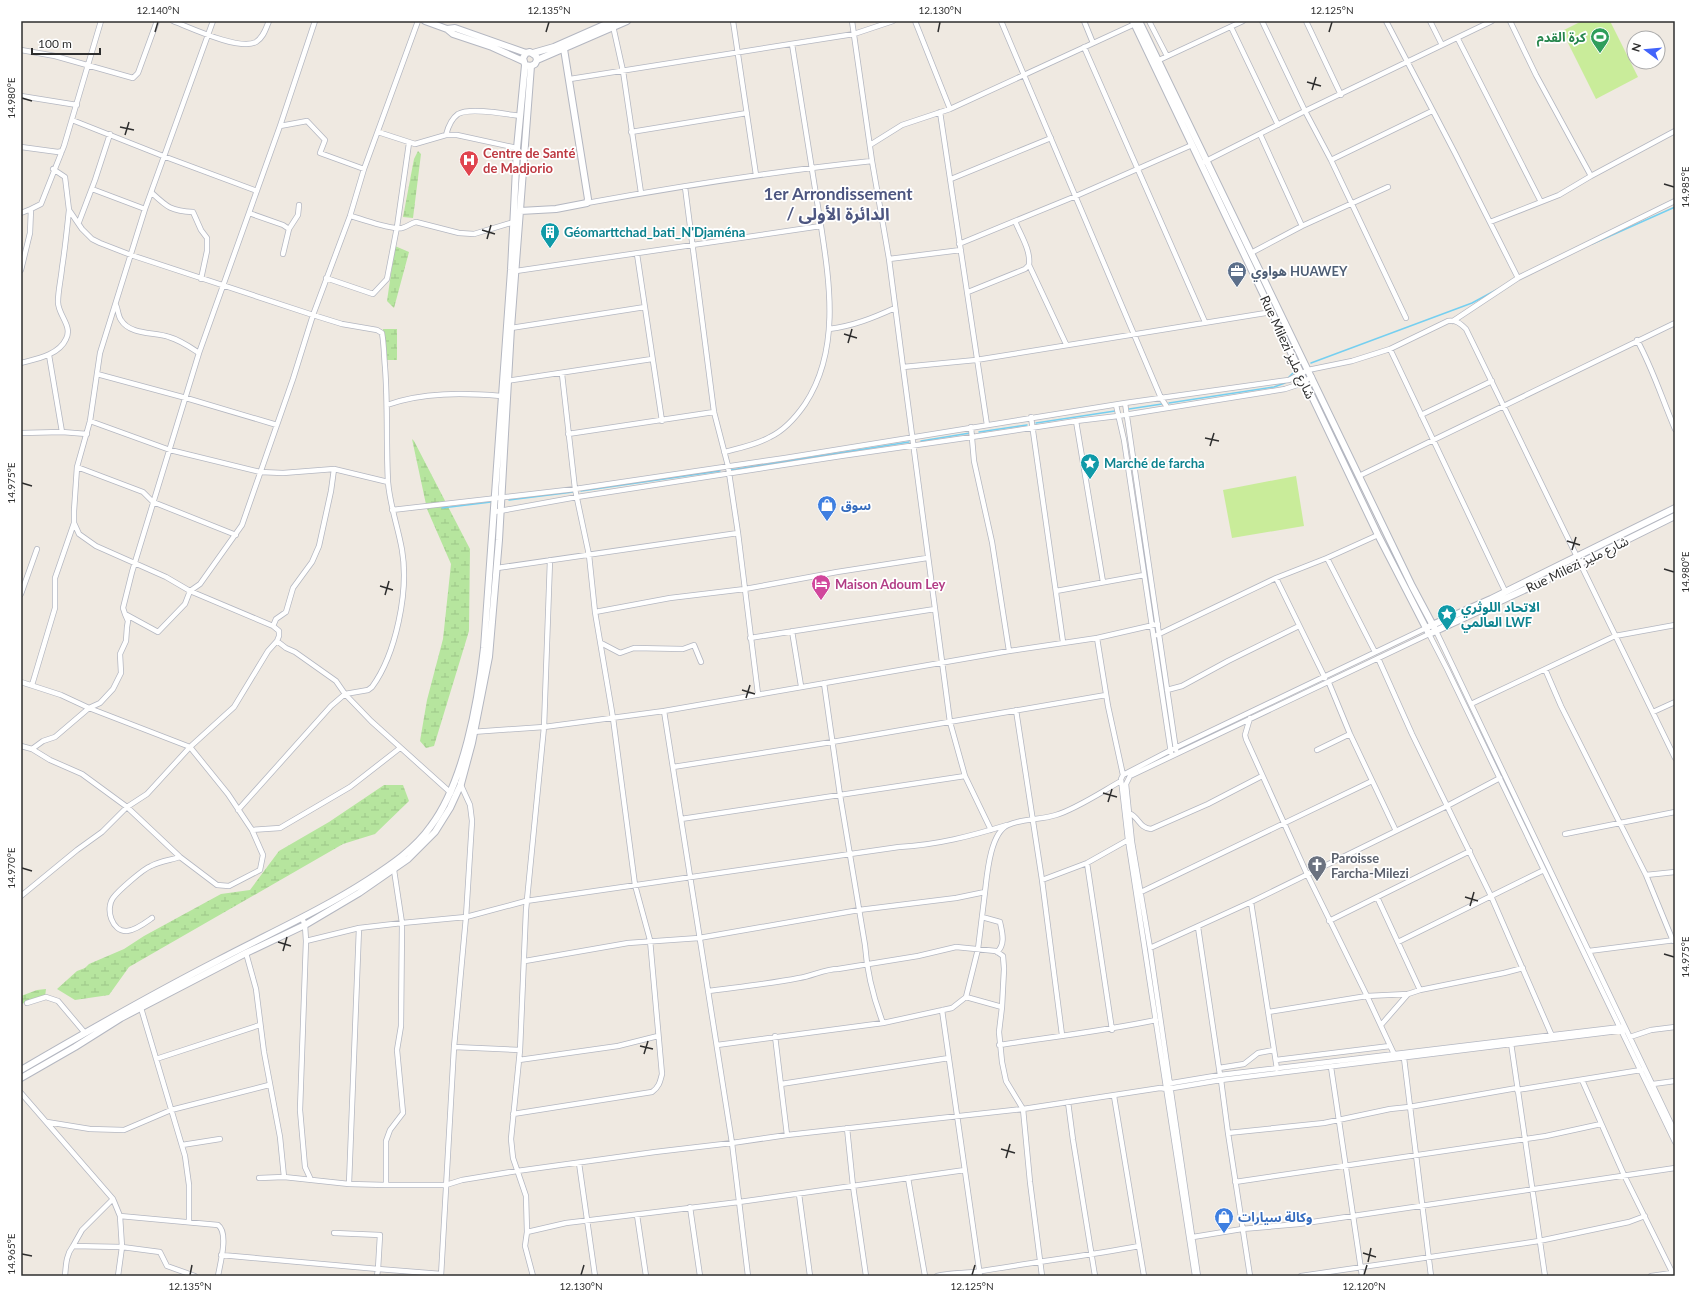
<svg xmlns="http://www.w3.org/2000/svg" width="1696" height="1297" viewBox="0 0 1696 1297" font-family="Lato,'Noto Sans Arabic',sans-serif">
	<defs>
		<pattern id="wetland-marsh" width="20" height="14" patternUnits="userSpaceOnUse"><rect width="20" height="14" fill="#b6e59e"/><path d="M1 5h8M5 5V1M11 12h8M15 12V8" fill="none" stroke="#9dc588"/></pattern>
	</defs>
	<rect width="100%" height="100%" fill="#efe9e1"/>
	<!-- wetland -->
	<path fill="url(#wetland-marsh)" d="M418,151L421,154L413,218L403,217L414,159Z
		M395,246L409,252L394,308L387,301Z
		M383,329H397V360H386Z
		M412,439L414,441L470,549L469,631L434,746L426,748L420,741L427,700L443,639L451,564L427,509Z
		M384,785H403L409,801L375,834L343,844L129,967L109,995L75,1000L57,989L77,971L85,968L89,964L124,949L144,936L221,894L250,890L279,851L329,822Z
		M46,989L45,997L21,1004V996L37,990Z"/>
	<!-- pitch -->
	<path fill="#c9ec9a" d="M1582,21H1610L1638,77L1596,99L1562,31Z
		M1296,476L1304,526L1232,538L1223,490Z"/>
	<g fill="none" stroke-linecap="round" stroke-linejoin="round">
		<!-- stream -->
		<path stroke="#75cff0" stroke-width="1.5" d="M1592,244L1675,207
			M1311,363L1472,303L1498,289
			M1289,377L1296,370
			M1169,403L1274,387L1285,383
			M1129,409L1162,404
			M1036,423L1115,411
			M979,432L1027,425
			M921,441L970,433
			M731,470L909,442
			M581,491L720,471
			M509,500L573,492
			M442,508L491,502"/>
		<!-- minor casing -->
		<g stroke="#b4b7c1" stroke-width="6">
			<path id="minor" d="M173,21C191,28 240,51 256,42C264,37 266,28 269,21
				M733,21L756,175
				M915,21L950,109
				M1001,21L1161,398L1167,407
				M1084,21L1093,43
				M1149,21L1167,56
				M1262,21L1305,111L1331,160L1406,318
				M1306,21L1341,95
				M1386,21L1455,153L1518,278
				M1430,21L1442,45
				M1510,21L1536,75L1591,176
				M613,26L623,71L641,193
				M1231,27L1278,125
				M1458,39L1541,202
				M1084,47L1205,322
				M21,50L55,56L133,78L138,73L157,21
				M1157,61L1243,21
				M570,79L854,34L893,21
				M21,96L77,105
				M940,112L987,425
				M72,120L163,156L257,191
				M280,126L307,121L325,140L320,153L364,169
				M378,132L415,144L446,135H457L517,148
				M631,132L747,113
				M1260,134L1302,226
				M446,135C448,127 451,119 458,114C470,107 506,114 520,116
				M870,145L902,125L950,109L1137,23
				M21,147L58,152L62,151
				M1331,160L1432,111
				M872,161L889,259L903,367L976,360L1272,312
				M1204,162L1305,111L1492,21
				M53,169L65,177L69,210L82,229L92,239L100,243L131,255L313,315L342,324L377,330L382,333C384,344 384,356 385,367C388,405 386,443 388,482C390,506 398,527 402,550C409,591 396,654 372,687L368,690L345,694L331,706L238,810
				M951,179L1051,138
				M685,187L714,412L728,466L738,533
				M92,189L145,209
				M152,193C167,207 171,211 193,212L201,230L207,238V251L201,279
				M587,203C681,186 777,171 872,161L852,21
				M21,213L31,209
				M249,213L283,225L289,229L283,254
				M350,216C363,219 390,230 402,228C407,227 411,223 416,222L459,233L474,234L514,222
				M1015,221C1020,234 1031,250 1029,265L1066,344
				M79,222L95,180L110,134
				M1490,222L1559,195L1591,176L1675,131
				M289,229L298,215L299,205
				M959,244L1076,196L1192,145
				M1251,253L1302,226L1388,187
				M637,254L662,421
				M889,259L961,250
				M21,270L30,233L31,209L41,204L64,146L101,21
				M516,271L821,226L792,44
				M326,278L373,294L387,279L397,227L409,143
				M968,292L1025,269L1029,265
				M116,305C118,309 118,316 121,320C130,335 154,332 169,337C180,340 190,347 199,353
				M1453,321L1518,278L1675,201
				M511,328L645,307
				M829,329C853,326 873,318 895,308
				M1637,340C1653,369 1662,399 1675,429
				M1390,349L1505,591
				M49,355L62,432
				M21,363C36,359 59,355 66,339C73,326 58,315 58,302C58,291 61,279 62,268C65,249 67,229 69,210
				M903,367L950,722L965,776L991,830
				M97,374L186,398L277,425
				M506,381L652,359
				M1125,403L1176,750
				M387,405C423,392 464,393 501,396
				M1116,405L1124,440L1171,753
				M1421,415L1492,381
				M1031,417L1063,642
				M90,421L170,450L260,472L283,473L334,469L388,482
				M1076,421L1103,582
				M971,427L974,461L992,542L1009,651
				M21,433L62,432L87,434
				M568,434L714,412
				M724,452C739,448 756,445 770,437C785,430 796,417 805,404C840,351 830,285 821,226
				M77,467L143,492L153,502L236,535
				M1359,476L1675,323
				M392,510L575,489L785,458L1125,403L1281,381L1289,380L1308,370L1352,361L1390,349L1448,321C1456,320 1460,323 1466,329L1675,758
				M494,512L577,497L841,456L972,437L1076,421L1118,416L1285,389L1297,385L1312,377
				M74,523L79,534L96,546L166,577L190,591L273,626L279,631V636L277,641L286,648L295,652L336,681L345,694L371,721L451,793
				M1327,558L1375,652
				M497,568L738,533L758,694
				M1276,578L1325,678
				M1056,591L1144,575
				M21,594L37,549
				M595,612L670,598L745,589L837,572L927,558
				M125,614L123,608L132,572L199,353L280,126L315,21
				M273,626L276,619L286,612L293,588L312,562L319,546L331,491L334,469
				M792,631L801,686
				M1436,631L1675,1132
				M1157,635L1276,578L1327,558L1378,535
				M750,638L935,609
				M1097,638L1108,706L1123,775
				M601,643L620,653L634,648L683,649L694,645L701,662
				M1378,658L1412,734L1491,896L1552,1036
				M1545,669L1561,706L1646,875L1673,941
				M21,682L61,695L89,708L190,747L228,794L252,830L263,855L260,870L229,886L217,885L180,857L127,807L82,774L50,760L32,749L21,746
				M824,683L840,795L865,945C867,973 873,997 883,1023
				M32,685L55,608V578L74,523V511L77,467L90,421L100,353L145,209L213,21
				M1167,690L1182,686L1228,661L1299,626
				M1471,704L1615,636L1675,625
				M1016,710L1042,880L1062,1035
				M664,711L732,1143L748,1276
				M1653,712L1675,702
				M1250,718L1245,735L1246,739L1307,874L1367,996L1394,1054
				M472,732L544,727L664,711L1009,651L1097,638L1158,624
				M32,749L43,741L55,737L89,708L100,703L113,689L121,673L120,654L126,641L127,627L128,621L125,614L158,632L185,604L190,591L200,584L242,525L293,379L313,315L350,216L364,169L418,21
				M1317,750L1350,734
				M673,767L832,742L1106,695
				M1129,813C1139,817 1139,828 1151,829L1208,804L1262,776
				M681,819L965,776
				M252,830L280,828L350,787L400,748
				M1396,831L1447,806L1500,778
				M1565,834L1675,812
				M1087,863L1112,1030
				M1646,875L1675,872
				M1042,880L1087,863L1128,840
				M1141,892L1372,781
				M21,896L77,850L102,832L127,807L147,794L190,747L234,707L268,651L277,641
				M1377,897L1420,990
				M1251,902L1277,1069
				M982,917L1000,922C1002,932 1006,944 997,952
				M152,918C145,923 136,930 127,931C112,932 105,909 113,898C118,891 143,869 151,866C160,861 171,860 180,857
				M302,918L305,925L306,941L300,1110L305,1167L311,1180
				M1329,921L1470,851
				M1198,927L1220,1075
				M306,941L359,928L402,923L466,917L526,901L899,847C937,845 971,836 1007,825
				M1398,942L1544,870
				M1150,948L1251,902L1396,831L1350,734L1329,683
				M1589,951L1675,940
				M246,953L256,989L264,1052L280,1137L284,1177
				M525,961L628,943L699,938L859,910L956,898L985,892C987,875 990,833 1008,825C1023,818 1041,820 1056,815C1076,809 1103,791 1121,781
				M708,991C738,987 769,984 799,978C813,976 824,969 838,969L918,956L956,947L996,951L1003,956L1004,969L1002,1007L999,1032L1002,1062L1006,1081L1023,1109L1030,1182L1042,1276
				M966,997L978,949L985,892
				M27,1003L46,997L58,1001L85,1033
				M141,1008L185,1156L189,1185V1222
				M942,1010L980,1276
				M1268,1012L1367,996L1408,994L1420,990L1504,973L1523,968
				M1381,1025L1408,994
				M775,1036L787,1135
				M1630,1037L1651,1030L1675,1027
				M1511,1043L1545,1276
				M717,1045L883,1023L952,1008L966,997L1002,1007
				M999,1045C1052,1037 1104,1031 1156,1020
				M454,1047L520,1050
				M1404,1058L1431,1276
				M156,1059L260,1025
				M519,1060L618,1046L658,1036
				M1276,1060L1390,1046
				M1331,1067L1362,1276
				M1219,1068L1244,1064L1258,1053L1274,1050
				M1221,1080L1228,1133L1250,1276
				M1582,1080L1624,1175L1674,1276
				M781,1084L949,1058
				M1166,1084L1220,1075L1621,1027
				M1653,1084L1675,1081
				M1517,1090L1641,1070
				M21,1093L113,1199L120,1216L122,1247L73,1246C66,1255 66,1265 65,1276
				M1114,1096L1144,1276
				M1068,1102L1073,1140L1095,1276
				M513,1114L652,1092C659,1087 660,1082 662,1074L650,940L635,885L613,718L595,612L589,555L575,489L562,374
				M47,1122L90,1129L124,1130L171,1110L269,1085
				M847,1128L853,1186L866,1276
				M1228,1133L1324,1123L1390,1109L1409,1107L1517,1088
				M182,1145L220,1139
				M579,1163L595,1276
				M259,1178L284,1177L349,1184L386,1185H446L462,1180L517,1171L655,1152L732,1143L787,1135L1023,1109L1160,1088L1167,1089L1221,1080L1626,1030
				M908,1178L925,1276
				M1235,1182L1546,1136L1601,1124
				M349,1184L359,928
				M386,1185V1141L390,1130L403,1113L397,1050L401,1026L402,923L394,870
				M799,1194L810,1276
				M690,1207L700,1276
				M637,1215L646,1276
				M120,1216L218,1225C229,1233 220,1264 218,1276
				M527,1232L566,1223L739,1202L965,1170
				M1193,1237L1242,1229L1299,1224L1675,1168
				M73,1246L82,1230L113,1199
				M221,1255L378,1269L380,1235L334,1233
				M118,1276L122,1247L160,1252L167,1266L195,1276
				M377,1276L378,1269L441,1274
				M441,1276L454,1047L466,917L472,821L470,805L460,783
				M533,1276L525,1246L527,1232L526,1196L513,1158L511,1139L520,1050L526,910L544,727L550,560
				M937,1276C952,1272 967,1274 982,1271C1034,1262 1086,1256 1139,1246
				M1195,1276L1128,840L1121,779L1123,775L1171,750L1426,628
				M1198,1276L1150,948L1132,842L1126,784L1130,776L1429,634L1447,669L1675,1142
				M1301,1276L1539,1241L1629,1222L1645,1216
				M1651,1276L1672,1273"/>
		</g>
		<!-- tertiary casing -->
		<g stroke="#b4b7c1" stroke-width="8">
			<path id="tertiary" d="M425,21L447,29L453,34L492,47L523,61
				M1133,21L1378,535L1429,634L1550,578L1675,516
				M1139,21L1412,586L1436,631
				M447,29L455,28L526,53
				M533,53L554,47L613,21
				M537,60L536,56L530,52L526,53L523,58L525,65L531,66L535,64L537,60L627,21
				M520,211L556,209L587,203L588,199L564,49
				M1430,626L1491,599L1675,508
				M21,1070C86,1032 151,995 217,961C268,934 320,911 368,880C391,865 415,849 431,826C464,782 478,702 484,648L511,270L517,148L525,65
				M21,1078L75,1047L121,1018L246,953L305,925L359,893L408,859L435,832L450,808L461,784L472,743L489,657L499,540L511,328L531,66"/>
		</g>
		<!-- minor -->
		<use href="#minor" stroke="#fff" stroke-width="4.5"/>
		<!-- tertiary -->
		<use href="#tertiary" stroke="#fff" stroke-width="6"/>
	</g>
	<!-- ticks -->
	<path fill="none" stroke="#2e2e2e" stroke-width="1.5" d="M155,32L158,22M546,32L549,22M938,32L940,22M1329,32L1332,22M1307,82L1321,86M1312,90L1316,77M22,98L32,101M120,127L134,130M125,135L129,122M1664,184L1674,187M482,230L495,234M487,239L491,225M844,334L857,338M848,343L852,329M1205,438L1219,441M1210,446L1214,433M22,483L32,486M1567,541L1580,545M1572,550L1576,537M1664,569L1674,572M380,586L393,590M385,595L389,581M742,690L755,694M746,698L750,685M1103,793L1117,797M1108,802L1112,789M22,868L32,871M1465,897L1478,901M1470,906L1474,892M278,942L291,946M283,951L287,937M1664,954L1674,957M640,1046L653,1049M644,1054L648,1041M1001,1149L1015,1153M1006,1158L1010,1144M1363,1253L1376,1257M22,1254L32,1256M1368,1262L1371,1248M190,1275L192,1265M581,1275L584,1265M972,1275L975,1265M1364,1275L1367,1265"/>
	<!-- icons -->
	<defs>
		<g id="stadium-pin" transform="scale(1)"><path d="M0 17L-7.5 6A9.5 9.5 0 1 1 7.5 6Z" fill="#2e9e5b" stroke="#fff"/><path d="M0-5a6.5 5 0 1 0 0 10a6.5 5 0 1 0 0-10ZM-3.5-1.8h7v3.6h-7Z" fill="#fff"/></g>
		<g id="hospital-pin" transform="scale(1)"><path d="M0 17L-7.5 6A9.5 9.5 0 1 1 7.5 6Z" fill="#e0444e" stroke="#fff"/><path d="M-5-5h3v3.5h4V-5h3V5h-3V1.5h-4V5h-3Z" fill="#fff"/></g>
		<g id="building-pin" transform="scale(1)"><path d="M0 17L-7.5 6A9.5 9.5 0 1 1 7.5 6Z" fill="#0f9aa8" stroke="#fff"/><path d="M-4-6H4V6H1V3H-1V6H-4ZM-2.5-4.3h1.7v1.8h-1.7ZM.8-4.3h1.7v1.8H.8ZM-2.5-1h1.7V.8h-1.7ZM.8-1h1.7V.8H.8Z" fill="#fff"/></g>
		<g id="office-pin" transform="scale(1)"><path d="M0 17L-7.5 6A9.5 9.5 0 1 1 7.5 6Z" fill="#5c6f8a" stroke="#fff"/><path d="M-6-3h4V-5.5h4V-3h4V5H-6ZM-1-4.5V-3h2v-1.5ZM-6 0V1H6V0Z" fill="#fff"/></g>
		<g id="sight-pin" transform="scale(1)"><path d="M0 17L-7.5 6A9.5 9.5 0 1 1 7.5 6Z" fill="#0f9aa8" stroke="#fff"/><path d="M0-6L1.8-2.2L6-1.7L2.9 1.2L3.7 5.4L0 3.3L-3.7 5.4L-2.9 1.2L-6-1.7L-1.8-2.2Z" fill="#fff"/></g>
		<g id="shop-pin" transform="scale(1)"><path d="M0 17L-7.5 6A9.5 9.5 0 1 1 7.5 6Z" fill="#3f7fe0" stroke="#fff"/><path d="M-5-2.5h2.3a2.7 3.5 0 0 1 5.4 0H5L5.5 6h-11ZM-1.5-2.5h3a1.5 2.3 0 0 0-3 0Z" fill="#fff"/></g>
		<g id="hotel-pin" transform="scale(1)"><path d="M0 17L-7.5 6A9.5 9.5 0 1 1 7.5 6Z" fill="#d1479c" stroke="#fff"/><path d="M-6-4.5h1.5V1H6V5H4.5V3h-9V5H-6ZM-4 0a1.8 1.8 0 1 1 3.6 0ZM.5 0V-2.5h3Q6-2.5 6 0Z" fill="#fff"/></g>
		<g id="church-pin" transform="scale(1)"><path d="M0 17L-7.5 6A9.5 9.5 0 1 1 7.5 6Z" fill="#6b7280" stroke="#fff"/><path d="M-1.2-6h2.4v3.5h3.3v2.4h-3.3V6h-2.4V-.1h-3.3v-2.4h3.3Z" fill="#fff"/></g>
	</defs>
	<g fill-rule="evenodd">
		<use href="#stadium-pin" x="1600" y="37"/>
		<use href="#hospital-pin" x="469" y="160"/>
		<use href="#building-pin" x="550" y="232"/>
		<use href="#office-pin" x="1237" y="271"/>
		<use href="#sight-pin" x="1090" y="463"/>
		<use href="#shop-pin" x="827" y="505"/>
		<use href="#hotel-pin" x="821" y="584"/>
		<use href="#sight-pin" x="1447" y="614"/>
		<use href="#church-pin" x="1317" y="865"/>
		<use href="#shop-pin" x="1224" y="1217"/>
	</g>
	<g text-anchor="middle" dominant-baseline="central" stroke-width="3.5" stroke-linejoin="round" paint-order="stroke">
		<!-- leisure labels -->
		<g font-size="13" font-weight="bold" fill="#27864d" stroke="#fff" text-anchor="end">
			<text x="1586" y="37">كرة القدم</text>
		</g>
		<!-- health labels -->
		<g font-size="13" font-weight="bold" fill="#be3a42" stroke="#fff" text-anchor="start">
			<text x="483" y="153">Centre de Santé<tspan x="483" dy="15">de Madjorio</tspan></text>
		</g>
		<!-- culture labels -->
		<g font-size="13" font-weight="bold" fill="#0d838f" stroke="#fff" text-anchor="start">
			<text x="564" y="232">Géomarttchad_bati_N'Djaména</text>
			<text x="1104" y="463">Marché de farcha</text>
			<text x="1461" y="607">الاتحاد اللوثري<tspan x="1461" dy="15">العالمي LWF</tspan></text>
		</g>
		<!-- service labels -->
		<g font-size="13" font-weight="bold" fill="#4e5e75" stroke="#fff" text-anchor="start">
			<text x="1251" y="271">هواوي HUAWEY</text>
		</g>
		<!-- street labels -->
		<g font-size="13" fill="#2e2e2e" stroke="#fff">
			<text transform="translate(1288 347) rotate(65)">Rue Milezi شارع مليز</text>
			<text transform="translate(1577 564) rotate(-26)">Rue Milezi شارع مليز</text>
		</g>
		<!-- shop labels -->
		<g font-size="13" font-weight="bold" fill="#366cbe" stroke="#fff" text-anchor="start">
			<text x="841" y="505">سوق</text>
			<text x="1238" y="1217">وكالة سيارات</text>
		</g>
		<!-- hotel labels -->
		<g font-size="13" font-weight="bold" fill="#b23c85" stroke="#fff" text-anchor="start">
			<text x="835" y="584">Maison Adoum Ley</text>
		</g>
		<!-- worship labels -->
		<g font-size="13" font-weight="bold" fill="#5b616d" stroke="#fff" text-anchor="start">
			<text x="1331" y="858">Paroisse<tspan x="1331" dy="15">Farcha-Milezi</tspan></text>
		</g>
		<!-- district labels -->
		<g font-size="17" font-weight="bold" fill="#4d5680" stroke="#fff">
			<text x="838" y="193">1er Arrondissement<tspan x="838" dy="20">/ الدائرة الأولى</tspan></text>
		</g>
	</g>
	<!-- border -->
	<rect width="1696" height="1297" fill="none" stroke="#ffffff" stroke-width="44"/>
	<!-- north arrow -->
	<g transform="translate(1646 50) rotate(286)"><circle r="19" fill="#ffffff" stroke="#ababab"/>
	<path d="M0-3L7 15L0 10L-7 15Z" fill="#4264fb"/>
	<text y="-6" font-size="11" font-weight="bold" text-anchor="middle" fill="#2e2e2e">N</text>
	</g>
	<!-- scale -->
	<path d="M32 48v6h68v-6" fill="none" stroke="#2e2e2e" stroke-width="2"/>
	<text x="38" y="48" font-size="12" fill="#2e2e2e" stroke="#ffffff" stroke-width="3" paint-order="stroke">100 m</text>
	<rect x="22" y="22" width="1652" height="1253" fill="none" stroke="#2e2e2e" stroke-width="1.5"/>
	<g font-size="10" text-anchor="middle" fill="#2e2e2e">
		<text x="158" y="14">12.140°N</text>
		<text x="549" y="14">12.135°N</text>
		<text x="940" y="14">12.130°N</text>
		<text x="1332" y="14">12.125°N</text>
		<text transform="translate(11 98) rotate(-90)" y="4">14.980°E</text>
		<text transform="translate(1685 187) rotate(-90)" y="4">14.985°E</text>
		<text transform="translate(11 483) rotate(-90)" y="4">14.975°E</text>
		<text transform="translate(1685 572) rotate(-90)" y="4">14.980°E</text>
		<text transform="translate(11 868) rotate(-90)" y="4">14.970°E</text>
		<text transform="translate(1685 957) rotate(-90)" y="4">14.975°E</text>
		<text transform="translate(11 1254) rotate(-90)" y="4">14.965°E</text>
		<text x="190" y="1290">12.135°N</text>
		<text x="581" y="1290">12.130°N</text>
		<text x="972" y="1290">12.125°N</text>
		<text x="1364" y="1290">12.120°N</text>
	</g>
</svg>
